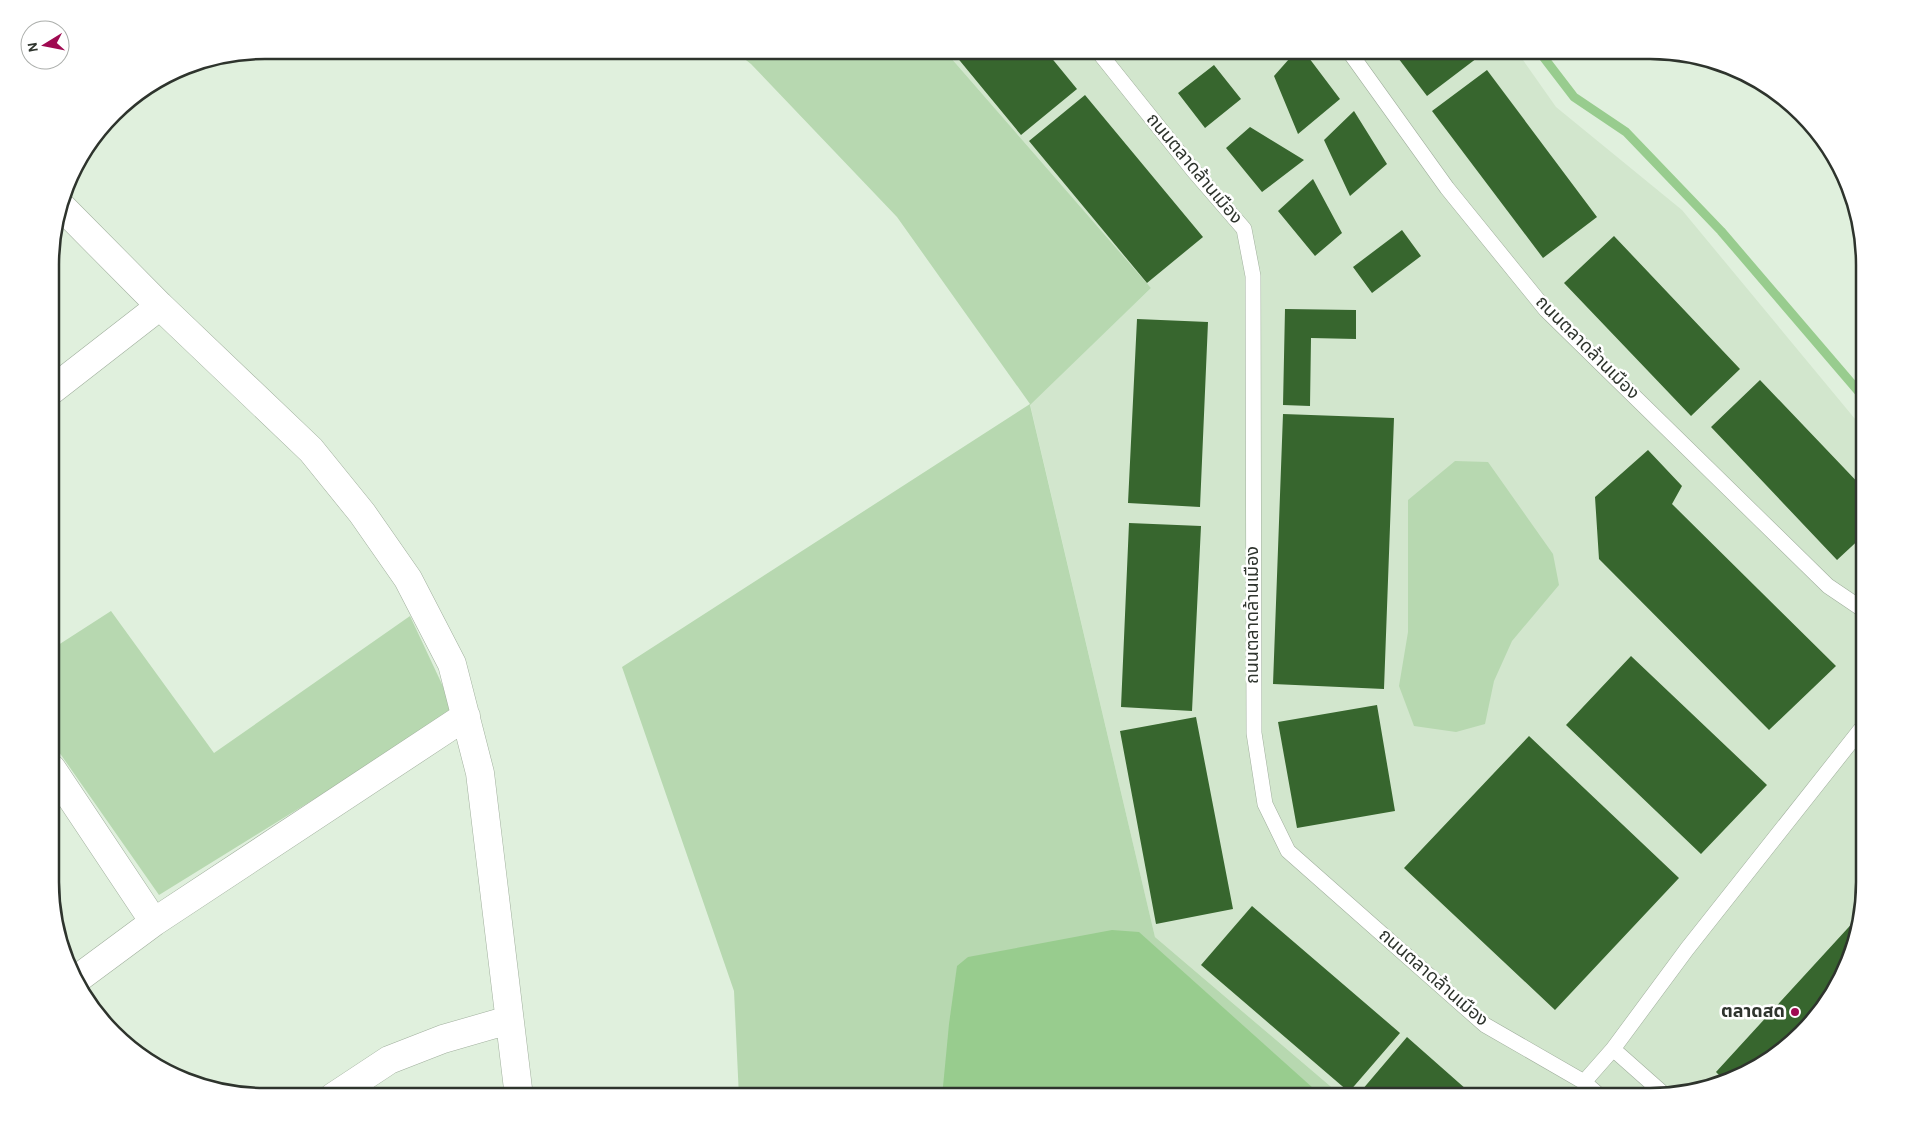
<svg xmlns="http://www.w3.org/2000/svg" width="1915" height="1147" viewBox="0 0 1915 1147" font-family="'Alegreya Sans','Noto Sans Thai',sans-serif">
	<rect width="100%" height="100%" fill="#e0f0dd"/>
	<!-- built -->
	<path fill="#d2e6cd" d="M944,50H1516L1556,107L1682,210L1865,431V896L1836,990L1802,1034L1758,1068L1664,1097H1343L1155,937L1030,404L1151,288Z"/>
	<!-- green -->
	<path fill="#b7d8b0" d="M733,50H944L1151,288L1030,405L1155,937L1343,1097H739L734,991L622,667L1030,404L897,217L751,64Z
		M1455,461L1488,462L1553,554L1559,585L1512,641L1494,681L1485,724L1456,732L1414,726L1399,686L1408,632V500Z
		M111,611L214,753L410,616L455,712L159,895L52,742V649Z"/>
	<!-- water -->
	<path fill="#98cc8e" d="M1112,930L1139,932L1323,1097H942L949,1024L957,966L968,957Z"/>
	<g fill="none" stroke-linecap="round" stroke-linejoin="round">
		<!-- stream -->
		<path stroke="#98cc8e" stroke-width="9" d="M1538,50L1574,97L1626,132L1721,231L1865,399"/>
	</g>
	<!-- building -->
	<path fill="#37662e" d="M951,50H1045L1077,89L1021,135Z
		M1297,50H1303L1340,99L1298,134L1274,76Z
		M1392,50H1477L1481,55L1427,96Z
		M1214,65L1241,99L1205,128L1178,93Z
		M1487,70L1597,217L1543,258L1432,111Z
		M1085,95L1203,237L1147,283L1029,141Z
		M1354,111L1387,164L1350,196L1324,140Z
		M1250,127L1304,160L1262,192L1226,148Z
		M1313,179L1342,233L1315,256L1278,211Z
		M1402,230L1421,256L1372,293L1353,267Z
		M1614,236L1740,369L1691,416L1564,283Z
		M1285,309L1356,310V339L1311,338L1310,406L1283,405Z
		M1137,319L1208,322L1200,507L1128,503Z
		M1760,380L1865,490V534L1837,560L1711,427Z
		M1283,414L1394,418L1384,689L1273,684Z
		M1648,450L1682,486L1672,504L1836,666L1769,730L1599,559L1595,497Z
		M1129,523L1201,526L1192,711L1121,707Z
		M1631,656L1767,785L1701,854L1566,725Z
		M1377,705L1395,811L1297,828L1278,722Z
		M1196,717L1233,909L1156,924L1120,731Z
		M1529,736L1679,878L1555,1010L1404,868Z
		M1252,906L1400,1033L1349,1092L1201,965Z
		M1858,917L1836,990L1802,1034L1758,1068L1723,1079L1716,1072Z
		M1407,1037L1475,1097H1356Z"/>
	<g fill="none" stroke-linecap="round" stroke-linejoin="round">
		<!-- service casing -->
		<g stroke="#a0af9d" stroke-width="16">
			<path id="service" d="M1097,50L1193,170L1244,229L1253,276L1254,733L1265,804L1288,851L1485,1025L1584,1082L1613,1049L1687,949L1865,724
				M1348,50L1447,188L1546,310L1828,586L1865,611
				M1613,1049L1666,1096
				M1584,1082L1601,1097"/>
		</g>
		<!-- minor casing -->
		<g stroke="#a0af9d" stroke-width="29">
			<path id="minor" d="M61,206L160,306L311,450L362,513L408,579L452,664L480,773L519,1097
				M52,390L160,306
				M52,769L154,922
				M77,979L154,922L466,716
				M333,1097L389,1060L443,1039L509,1020"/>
		</g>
		<!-- service -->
		<use href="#service" stroke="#fff" stroke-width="15"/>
		<!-- minor -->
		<use href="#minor" stroke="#fff" stroke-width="28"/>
	</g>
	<!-- markers -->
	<circle fill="#9f0a51" stroke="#fff" stroke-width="2" cx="1795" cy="1012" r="5"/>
	<g text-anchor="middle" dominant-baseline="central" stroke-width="5" stroke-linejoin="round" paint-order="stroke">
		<!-- street labels -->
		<g font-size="18" fill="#2e342d" stroke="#fff">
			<text transform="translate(1194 169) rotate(50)">ถนนตลาดล้านเมือง</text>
			<text transform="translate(1587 348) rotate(45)">ถนนตลาดล้านเมือง</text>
			<text transform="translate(1253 615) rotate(-90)">ถนนตลาดล้านเมือง</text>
			<text transform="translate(1433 978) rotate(41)">ถนนตลาดล้านเมือง</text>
		</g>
		<!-- poi labels -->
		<g font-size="18" font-weight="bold" fill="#2e342d" stroke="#fff" text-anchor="end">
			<text x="1785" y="1012">ตลาดสด</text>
		</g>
	</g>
	<!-- crop -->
	<path d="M0 0H1915V1147H0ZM265 59H1650A206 206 0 0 1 1856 265V882A206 206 0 0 1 1650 1088H265A206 206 0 0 1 59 882V265A206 206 0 0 1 265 59Z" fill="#fff" fill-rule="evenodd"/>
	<path fill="none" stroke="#2e342d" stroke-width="2.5" d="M265 59H1650A206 206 0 0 1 1856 265V882A206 206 0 0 1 1650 1088H265A206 206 0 0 1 59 882V265A206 206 0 0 1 265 59Z"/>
	<!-- north arrow -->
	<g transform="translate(45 45) rotate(260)"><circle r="24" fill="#ffffff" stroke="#abaeab"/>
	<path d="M0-4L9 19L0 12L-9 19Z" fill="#9f0a51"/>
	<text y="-8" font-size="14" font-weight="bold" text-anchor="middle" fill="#2e342d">N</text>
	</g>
</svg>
